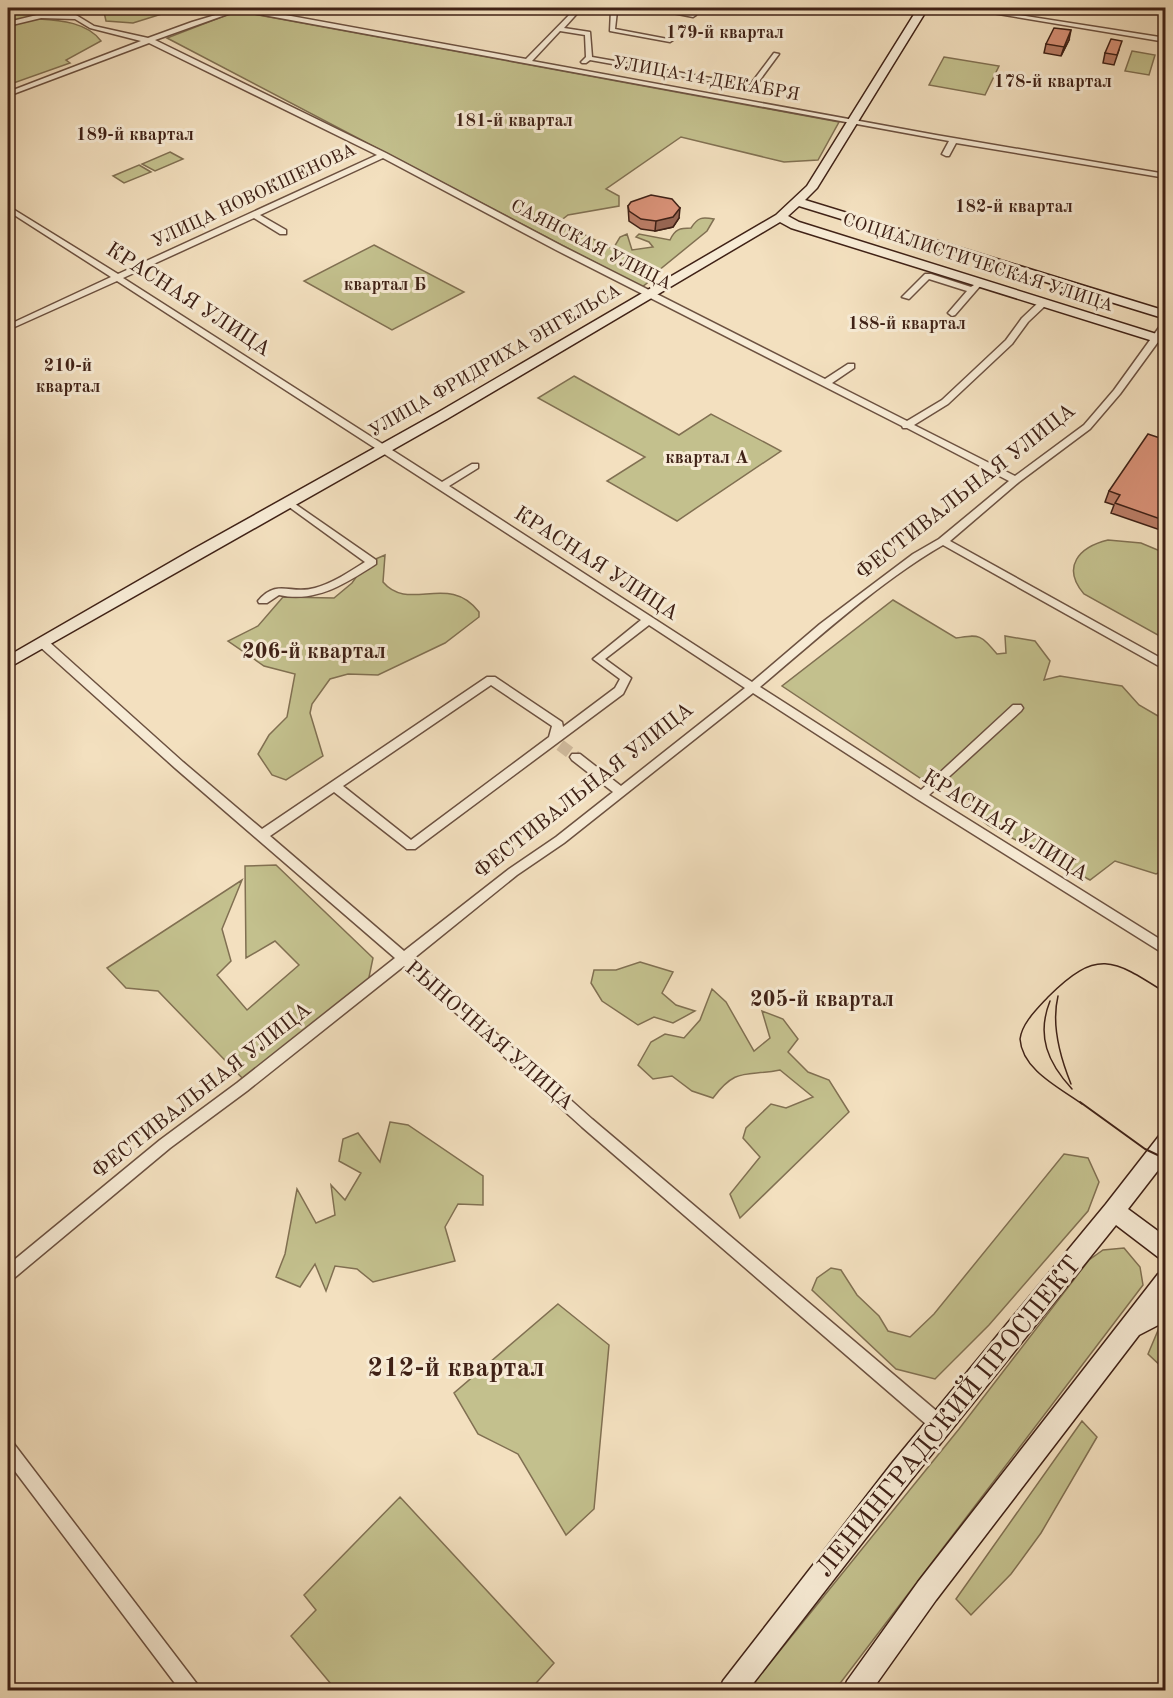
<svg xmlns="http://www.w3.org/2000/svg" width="1173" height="1698" viewBox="0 0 1173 1698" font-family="'Old Standard TT',serif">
	<rect width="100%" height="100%" fill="#f3e0bf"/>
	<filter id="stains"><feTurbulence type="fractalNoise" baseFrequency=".00333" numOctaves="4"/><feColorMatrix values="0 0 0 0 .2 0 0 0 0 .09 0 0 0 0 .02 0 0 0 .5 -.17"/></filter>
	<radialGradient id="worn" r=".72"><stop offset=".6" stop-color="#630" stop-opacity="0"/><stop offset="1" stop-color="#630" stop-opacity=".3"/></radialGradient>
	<!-- green -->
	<path fill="#c3c08d" stroke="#817052" stroke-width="1.5" d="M8,8H56L35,13L39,19C61,20 88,23 101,41L66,60L70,63L8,85Z
		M83,8H181L133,23L106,21L104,12Z
		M237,11L839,122L818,160L784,162L681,137L606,189L619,196V206L568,215L559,222L613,249L620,237L627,234L632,250L653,247L649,242L636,237L639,234L670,240C675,229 680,228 691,228C698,217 702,217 714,219L707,231L658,271L660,273L642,287L167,38Z
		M1132,51L1155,55L1149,75L1125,71Z
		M944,57L999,66L985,95L929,85Z
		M170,152L183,159L155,171L142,164Z
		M139,165L151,172L124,183L113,176Z
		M374,245L464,292L392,330L304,281Z
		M574,376L679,435L711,414L781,451L677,521L607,481L645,457L538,398Z
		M1108,540L1141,543L1165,553V639L1084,594C1061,567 1079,547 1108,540Z
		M385,555L383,582C409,613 449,572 479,612V617L445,643L378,675L348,674L330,679L312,704L310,713L323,756L286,780L272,775L258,754L269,735L287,717L295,674L264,666L228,641L258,626L283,597L334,598L352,583L366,563Z
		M893,600L956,638C980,634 981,635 997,654L1006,653L1005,636L1035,641L1050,661L1044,680L1060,676L1122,686L1139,705L1165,720V870L1156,874L1115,861L1090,880L988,825L962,805L982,807L935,779L929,784L782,686Z
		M276,865L373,958L368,982L247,1083L158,991L126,988L107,968L242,880L222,929L231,961L217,975L247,1010L299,965L275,941L246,958L245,866Z
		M640,962L673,972L662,993L676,1005L695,1011L673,1023L654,1017L638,1025L602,1001L591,983L594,970H616Z
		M712,989L726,1002L754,1051L770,1038L762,1011L783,1019L798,1039L788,1052L808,1072L829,1080L849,1112L740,1218L730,1194L760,1157L743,1138L746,1128L771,1104L786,1108L813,1097L780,1070C746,1077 737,1066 713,1098L692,1091L672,1076L653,1079L638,1065L651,1042L665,1034L684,1038L700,1020Z
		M390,1122L408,1125L483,1176V1205L458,1204L445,1227L455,1261L373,1282L357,1269L335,1266L326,1291L315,1264L300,1287L276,1277L285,1254L297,1189L316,1223L335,1215L331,1185L345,1200L361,1173L339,1161L343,1139L358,1133L380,1162Z
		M1064,1154L1088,1158L1099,1182L1088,1211L989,1325L935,1379L896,1369L812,1290L817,1278L831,1268L841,1270L857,1295L879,1316L888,1331L910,1337L934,1314Z
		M1124,1248L1140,1267L1143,1285L835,1690H748L959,1429L1089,1260L1103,1250Z
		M558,1304L609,1345L594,1509L566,1535L518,1454L478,1434L454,1393Z
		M1165,1324V1370L1148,1354L1159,1328Z
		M1082,1421L1097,1437L1041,1533L1011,1574L971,1615L956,1599Z
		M400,1497L554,1663L530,1690H336L291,1636L316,1610L304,1595Z"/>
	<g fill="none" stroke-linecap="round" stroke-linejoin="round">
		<!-- street-tunnel -->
		<path stroke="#cfba9d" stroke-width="12" stroke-dasharray="12 6" stroke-linecap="butt" d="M560,745L576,757"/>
		<!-- street casing -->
		<g stroke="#6c5140" stroke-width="3">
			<path id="street" d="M239,8H252V9L526,59L576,8H582L564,28L590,32L592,57L750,85L774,53L779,54L754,88L752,89L590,60L586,63H582L581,62L586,57L585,35L560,31L532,61L936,135L1166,174V178L956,143L949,156H946L942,154L949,141L242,11L228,14L155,40L386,153L562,246L825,379L848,364H854V368L832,383L907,421L942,400L1006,340L1022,318L1040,301H1046V305L1028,322L1012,344L948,404L914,425L1015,476L1084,425L1114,390L1163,322H1166V331L1120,394L1090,429L1019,482L950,541L1166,661V670L943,545C879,582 817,639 760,687L921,790L1013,705H1021L1023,708L1021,711L929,795L1166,943V955L917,799L753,693L564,843L517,875L413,959L592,1119L946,1419L948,1425L946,1431L940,1433L934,1431L582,1127L404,966L247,1091L170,1148L13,1279L8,1281V1265L160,1140L237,1083L395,958L175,768L39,646L38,643L39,640H47L183,762L262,829L487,677H495L562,722L563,727L615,688L620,679L593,659L641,620L117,281L8,330V325L111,277L8,211V206L118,274L377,155L149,43L8,96V92L141,41L90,28L75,19L41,18L8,26V22L41,14L76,15L94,26L148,38L192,22ZM383,158L556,250L902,426L903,428H907L1009,481L939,539L913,554L820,624L752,682L449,486L478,468V464H472L442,482L123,278L254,218L280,234H286V230L260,215ZM649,625L745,688L621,786L580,754H572L570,757L572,760L613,792L556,837L509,869L404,951L270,836L334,792L407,849H415L623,694L631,678L605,659ZM491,685L552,726L549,737L411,840L343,786Z
				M607,8H638L632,12L617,11L615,29L673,40L670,42L610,31L611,10Z
				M647,8H659L696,15L693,17Z
				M962,8H974L1166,38V42Z
				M925,274H931L971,287L977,283L981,285L955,315L952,316L948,313L967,291L929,279L909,299L902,297Z
				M288,499L376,560V564C345,584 316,603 279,595L267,603H259L258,601C277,578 290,595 315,588C333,583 349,572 365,562L285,504L283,502Z
				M8,1442L14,1444L197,1684L200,1690H180L8,1462Z"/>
		</g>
		<!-- secondary casing -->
		<g stroke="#3f2116" stroke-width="3">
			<path id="secondary" d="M918,8H928L817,188L805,200L1166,311V319L799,206L788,216L799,222L1166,337V345L791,228L780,222L447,419L8,668V656L190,551L437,413L776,215L807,186Z
				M1166,1134V1160L1128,1209L1166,1237V1260L1158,1257L1116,1225L911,1480L748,1690H719L723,1681L893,1462L1106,1204L1159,1136Z
				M1166,1272V1321L1139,1335L936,1600L872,1690H843L847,1681L918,1582L1158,1274Z"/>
		</g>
		<!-- street -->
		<use href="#street" fill="#f7ebd5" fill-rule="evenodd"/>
		<!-- secondary -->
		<use href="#secondary" fill="#f7ebd5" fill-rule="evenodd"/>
		<!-- tram-far1 -->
		<path stroke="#3f2116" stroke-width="1.5" d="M1058,996C1051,1025 1060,1057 1071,1084
			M1050,1001C1036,1036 1048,1063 1072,1089
			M1082,1104C1060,1088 1022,1070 1020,1039C1022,1023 1037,1009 1048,997C1097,948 1113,959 1166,993"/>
		<!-- tram -->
		<path stroke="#3f2116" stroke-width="2" d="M1080,1102L1145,1149L1166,1159"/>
	</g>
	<!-- wall -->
	<path fill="#ba7d66" stroke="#3f2116" stroke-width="1.5" d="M1069,40L1061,56L1044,53L1046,44Z
		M1119,50L1114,65L1103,63L1105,53Z
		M628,206L679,218L673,227L655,231L641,229L629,221Z
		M1166,440V532L1111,513L1114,505L1105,502L1109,491Z"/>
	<!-- shaded-wall -->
	<path fill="#976653" stroke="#3f2116" stroke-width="1.5" d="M1071,30L1069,40L1061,56L1064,47Z
		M680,208L679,218L673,227L655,231L656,221Z"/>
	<!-- building -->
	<path fill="#d89177" stroke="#3f2116" stroke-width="1.5" d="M1054,28L1071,30L1064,47L1046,44Z
		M1111,39L1122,41L1117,55L1105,53Z
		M651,195L672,199L680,208L673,217L656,221L641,219L629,211L628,206L631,202Z
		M1148,434L1166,440V521L1115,503L1120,495L1109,491Z"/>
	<g text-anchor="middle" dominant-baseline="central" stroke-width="6" stroke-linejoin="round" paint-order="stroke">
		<!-- far-neighbourhood labels -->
		<g font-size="18" font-weight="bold" fill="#3f2116" stroke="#f7ebd5">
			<text x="725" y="33">179-й квартал</text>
			<text x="1053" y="82">178-й квартал</text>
			<text x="514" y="121">181-й квартал</text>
			<text x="135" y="135">189-й квартал</text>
			<text x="1014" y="207">182-й квартал</text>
			<text x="385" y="285">квартал Б</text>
			<text x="907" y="324">188-й квартал</text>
			<text x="68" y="366">210-й<tspan x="68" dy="21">квартал</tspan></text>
			<text x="707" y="458">квартал А</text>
		</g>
		<!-- far-street labels -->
		<g font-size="18" fill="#3f2116" stroke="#f7ebd5">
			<text transform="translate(706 79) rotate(10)">УЛИЦА 14 ДЕКАБРЯ</text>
			<text transform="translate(254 196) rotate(-25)">УЛИЦА НОВОКШЕНОВА</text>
			<text transform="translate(591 245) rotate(27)">САЯНСКАЯ УЛИЦА</text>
			<text transform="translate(978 263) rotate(18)">СОЦИАЛИСТИЧЕСКАЯ УЛИЦА</text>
			<text transform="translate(495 361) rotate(-30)">УЛИЦА ФРИДРИХА ЭНГЕЛЬСА</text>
		</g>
		<!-- street labels -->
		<g font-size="21" fill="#3f2116" stroke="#f7ebd5">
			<text transform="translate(188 300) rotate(33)">КРАСНАЯ УЛИЦА</text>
			<text transform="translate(966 492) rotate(-38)">ФЕСТИВАЛЬНАЯ УЛИЦА</text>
			<text transform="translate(596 564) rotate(33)">КРАСНАЯ УЛИЦА</text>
			<text transform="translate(584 791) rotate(-38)">ФЕСТИВАЛЬНАЯ УЛИЦА</text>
			<text transform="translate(1005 826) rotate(32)">КРАСНАЯ УЛИЦА</text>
			<text transform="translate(489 1036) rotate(41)">РЫНОЧНАЯ УЛИЦА</text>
			<text transform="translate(202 1091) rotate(-38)">ФЕСТИВАЛЬНАЯ УЛИЦА</text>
		</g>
		<!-- neighbourhood labels -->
		<g font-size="22" font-weight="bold" fill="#3f2116" stroke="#f7ebd5">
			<text x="314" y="652">206-й квартал</text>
			<text x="822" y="1000">205-й квартал</text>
		</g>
		<!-- near-street labels -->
		<g font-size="26" fill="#3f2116" stroke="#f7ebd5">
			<text transform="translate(949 1417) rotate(-51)">ЛЕНИНГРАДСКИЙ ПРОСПЕКТ</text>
		</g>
		<!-- near-neighbourhood labels -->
		<g font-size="27" font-weight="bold" fill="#3f2116" stroke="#f7ebd5">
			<text x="456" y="1368">212-й квартал</text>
		</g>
	</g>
	<!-- margin -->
	<rect width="1173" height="1698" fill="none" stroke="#f3e0bf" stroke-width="30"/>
	<rect x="9" y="9" width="1155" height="1680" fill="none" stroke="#3f2116" stroke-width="3"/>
	<rect x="15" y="15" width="1143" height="1668" fill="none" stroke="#3f2116" stroke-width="1.5"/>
	<rect width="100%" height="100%" filter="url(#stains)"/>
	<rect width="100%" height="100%" fill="url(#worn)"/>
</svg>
